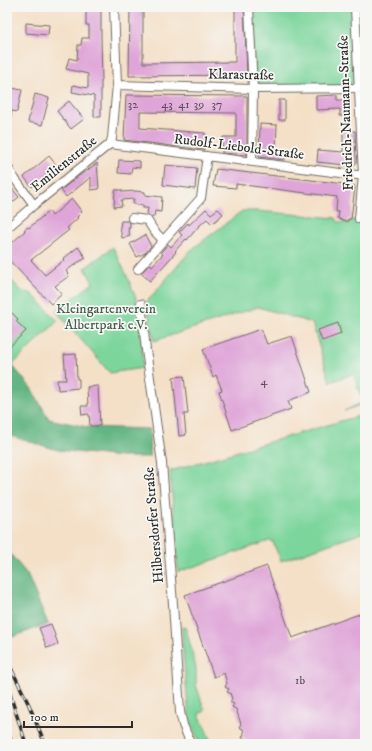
<svg xmlns="http://www.w3.org/2000/svg" width="372" height="751" viewBox="0 0 372 751" font-family="'IM FELL DW Pica',serif">
	<rect width="100%" height="100%" fill="#f6f6f2"/>
	<filter id="ink" filterUnits="userSpaceOnUse"><feTurbulence type="fractalNoise" baseFrequency=".025" numOctaves="2"/><feDisplacementMap in="SourceGraphic" scale="8" xChannelSelector="R" yChannelSelector="G"/><feConvolveMatrix kernelMatrix="1 2 1 2 8 2 1 2 1" color-interpolation-filters="sRGB"/></filter>
	<filter id="wash" filterUnits="userSpaceOnUse"><feTurbulence type="fractalNoise" baseFrequency=".012" numOctaves="4" result="noise"/><feDisplacementMap in="SourceGraphic" scale="16" xChannelSelector="R" yChannelSelector="G"/><feGaussianBlur stdDeviation="0.9" result="paint"/><feColorMatrix in="noise" values="0 0 0 0 0 0 0 0 0 0 0 0 0 0 0 0 0 1.4 0 .05"/><feComposite in="paint" operator="in"/></filter>
	<g filter="url(#wash)">
		<rect width="100%" height="100%" fill="#f4e0c7"/>
		<!-- green -->
		<path fill="#7bd59b" stroke="#538063" d="M251,7H353L358,86L255,87Z
			M242,211H257L336,218L338,222L349,223L352,220L365,221V408L363,404L344,411L363,402L353,374L330,382L312,323L258,307L154,341L149,315L144,305L191,250Z
			M113,247C123,268 135,290 140,313L143,368L110,373L56,311L93,283L85,268Z
			M7,276L23,292L31,293L58,321L12,365L7,366Z
			M365,414V532L281,561L272,540L178,572L177,557L170,471Z
			M182,627L186,628L196,668V685L205,711L199,714L212,744H200L192,726L189,717L183,653Z"/>
		<!-- forest -->
		<path fill="#64b683" stroke="#487057" d="M12,365L31,388L49,419L87,427L150,429L149,457H121L58,450L7,435V366Z
			M7,550L27,574L48,624L12,637L7,626Z"/>
		<g id="blocks">
			<!-- building -->
			<path fill="#dfa5d8" d="M86,7H101V38L102,81H101V117H94V96L72,92L73,85L88,88V74L66,69L69,58L77,60L78,45H81L82,38H89V25H86Z
				M130,7H143V63L235,62V7H244L247,75L129,76Z
				M26,23L49,25L48,35L26,33Z
				M7,87L22,90L17,112L12,111L10,107H7Z
				M35,94L49,98L42,125L28,122Z
				M126,95L247,96V155L222,153L223,137H236V113L140,112V128L205,133L204,150L124,140Z
				M337,95V100H346V116H340V109L316,110V96Z
				M279,100H285V120H279Z
				M69,101L84,119L71,129L57,111Z
				M260,124L277,125L276,150H285V160L259,157Z
				M343,131H355L356,163L354,166L317,162L318,150L343,152Z
				M49,156L57,166L32,187L24,177Z
				M119,160L140,161V168L132,167L131,174L118,173Z
				M97,163L99,189L91,190V177L66,197L61,190L84,172V173Z
				M165,165L197,168L195,189L163,185Z
				M216,169L354,185L355,187L351,219H348V221H343L338,218L339,212H336L337,197L236,184V188L213,186Z
				M11,187L19,197L7,207V190Z
				M115,190H122V192L135,191L145,192V195L162,197L161,212L155,211L154,217H151L147,214L148,208H143V205L133,204L134,199L121,200L122,206L114,207Z
				M72,199L82,212L77,217L78,218L67,228L69,230L31,260L45,275L64,260L63,259L78,247L86,258L77,263L66,271L69,276L55,286L62,294L51,304L7,258V235L13,242L25,231L24,230L28,227L29,228L49,211L52,216Z
				M206,209L211,214L218,209L223,214L212,224L207,219L199,226L187,240L186,239L175,251L176,252L150,281L141,273L150,264L152,266L163,254L161,252L168,244L171,247L182,235L179,232L188,223L189,225Z
				M121,221H128L130,223V228H128L130,236L122,238L120,227Z
				M145,235L151,246L145,253L137,257L130,244Z
				M7,308L18,319L16,321L26,331L7,349Z
				M338,323L341,334L322,341L318,330Z
				M261,329L267,344L292,336L311,392L288,401L291,409L232,430L219,391L222,390L216,375L213,377L203,349Z
				M76,354L77,379H79V388L58,390L57,380H66L64,355Z
				M184,376L188,414H184L186,435L179,436L173,377Z
				M98,386L100,426H90L89,414L82,415L81,406H88L87,387Z
				M267,566L292,638L365,612V744H248L246,739L242,738L244,734L243,729L239,727L241,724L236,709L232,707L234,704L230,702L232,699L230,693L227,692L229,689L225,687L227,683L224,673L214,677L185,595Z
				M51,624L58,644L47,648L39,628Z"/>
		</g>
	</g>
	<g filter="url(#ink)">
		<use href="#blocks" fill-opacity="0" stroke="#716a62" stroke-width="1"/>
		<g fill="none" stroke-linecap="round" stroke-linejoin="round">
			<!-- minor casing -->
			<g stroke="#716a62" stroke-width="10">
				<path id="minor" d="M249,7L253,89L252,162
					M355,7L363,175L359,219
					M117,85L253,89L365,88
					M7,114V112
					M110,144L365,176
					M7,166L15,179L34,205
					M132,218L147,220L154,231L163,240
					M7,228L34,205L110,144L112,138L117,85L114,7
					M138,269L201,198L207,156
					M141,304L146,350L162,463L173,604L180,712L183,725L191,744"/>
			</g>
			<!-- minor -->
			<use href="#minor" stroke="#fff" stroke-width="8"/>
			<!-- rail casing -->
			<g stroke="#2b2b2b" stroke-width="3.5">
				<path id="rail" d="M7,660L29,705L45,744
					M7,685L26,744
					M7,729L12,744"/>
			</g>
			<!-- rail -->
			<use href="#rail" stroke="#f6f6f2" stroke-width="2" stroke-dasharray="6" stroke-linecap="butt"/>
		</g>
	</g>
	<g text-anchor="middle" dominant-baseline="central" stroke-width="3.5" stroke-linejoin="round" paint-order="stroke">
		<!-- number labels -->
		<g font-size="12" fill="#584a56">
			<text x="133" y="104">32</text>
			<text x="167" y="104">43</text>
			<text x="184" y="104">41</text>
			<text x="199" y="104">39</text>
			<text x="217" y="104">37</text>
			<text x="264" y="381">4</text>
			<text x="300" y="680">1b</text>
		</g>
		<!-- street labels -->
		<g font-size="14" fill="#2b2b2b" stroke="#f6f6f2">
			<text transform="translate(241 75) rotate(1)">Klarastraße</text>
			<text transform="translate(346 113) rotate(-92)">Friedrich-Naumann-Straße</text>
			<text transform="translate(239 147) rotate(7)">Rudolf-Liebold-Straße</text>
			<text transform="translate(64 164) rotate(-39)">Emilienstraße</text>
			<text transform="translate(154 525) rotate(-95)">Hilbersdorfer Straße</text>
		</g>
		<!-- park labels -->
		<g font-size="14" fill="#435e4d" stroke="#f6f6f2">
			<text x="106" y="309">Kleingartenverein<tspan x="106" dy="16">Albertpark e.V.</tspan></text>
		</g>
	</g>
	<!-- margin -->
	<rect width="372" height="751" fill="none" stroke="#f6f6f2" stroke-width="24"/>
	<!-- scale -->
	<path d="M24 721v6h108v-6" fill="none" stroke="#2b2b2b" stroke-width="2"/>
	<text x="30" y="721" font-size="12" fill="#2b2b2b" stroke="#f6f6f2" stroke-width="3" paint-order="stroke">100 m</text>
</svg>
